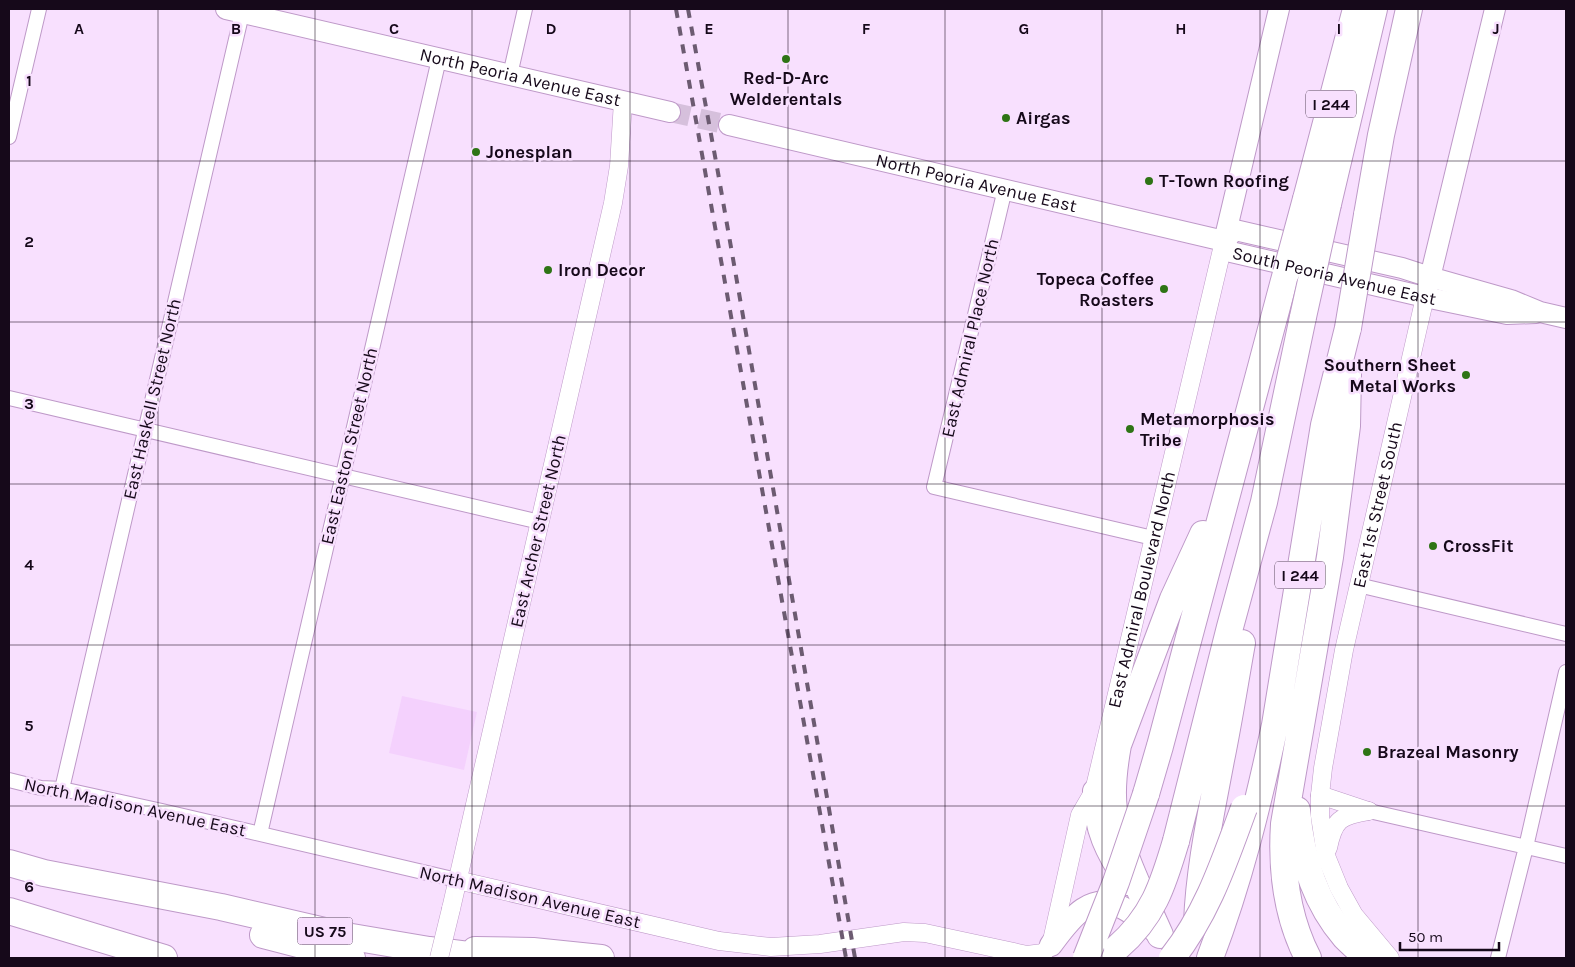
<svg xmlns="http://www.w3.org/2000/svg" width="1575" height="967" viewBox="0 0 1575 967" font-family="Karla,sans-serif">
	<rect width="100%" height="100%" fill="#f8e0fe"/>
	<!-- built -->
	<path fill="#f4d1fd" d="M402,696L477,712L464,770L389,753Z"/>
	<g fill="none" stroke-linecap="round" stroke-linejoin="round">
		<!-- secondary-tunnel -->
		<path stroke="#d6c0dc" stroke-width="20" stroke-dasharray="20 10" stroke-linecap="butt" d="M670,112L729,125"/>
		<!-- minor casing -->
		<g stroke="#be99c8" stroke-width="16">
			<path id="minor" d="M510,75L525,9
				M9,137L39,9
				M1005,189L934,487L1153,538
				M9,398L540,522
				M1358,585L1566,634
				M9,780L41,788L62,789L162,811L457,880
				M62,789L243,9
				M1369,811L1566,856
				M260,834L439,59
				M1498,958L1526,847L1566,672"/>
		</g>
		<!-- tertiary casing -->
		<g stroke="#be99c8" stroke-width="19">
			<g id="tertiary">
				<path d="M1320,795L1368,811"/>
				<path d="M1328,848C1334,819 1340,816 1369,811"/>
				<path id="s1" d="M457,880L719,941L771,947L820,944L904,932L925,933L1027,955L1043,953L1051,945L1080,815L1094,791L1224,241"/>
				<path d="M451,909L613,203L619,166L623,101"/>
				<path id="s2" d="M1390,958L1354,915L1339,888L1326,856L1320,816V795L1323,768L1344,650L1425,297"/>
			</g>
		</g>
		<!-- secondary casing -->
		<g stroke="#be99c8" stroke-width="22">
			<g id="secondary">
				<path id="s3" d="M226,9L670,112"/>
				<path id="s4" d="M729,125L1224,241"/>
				<path d="M1224,241L1235,230L1402,268L1430,277L1511,300L1540,312L1566,318"/>
				<path id="s5" d="M1224,241L1231,252L1425,297L1507,314L1536,313"/>
				<path d="M1224,241L1279,9"/>
				<path d="M1427,290L1495,9"/>
			</g>
		</g>
		<!-- primary casing -->
		<g stroke="#be99c8" stroke-width="24">
			<path id="primary" d="M1094,791C1094,829 1107,853 1127,884
				M1051,945C1069,921 1089,890 1123,908C1135,914 1145,923 1155,931"/>
		</g>
		<!-- motorway casing -->
		<g stroke="#be99c8" stroke-width="28">
			<path id="motorway" d="M1306,199L1356,9
				M1328,204L1374,9
				M1367,215L1381,135L1409,9
				M1146,794L1160,746L1286,273
				M1297,810C1301,856 1314,901 1345,937C1352,944 1360,951 1367,958
				M1176,841L1230,627L1264,502L1303,317
				M9,863L44,873L221,907L346,936L429,950L492,958
				M9,911L164,958
				M1197,923C1199,868 1211,814 1221,760C1229,721 1235,682 1242,643
				M263,935L352,958
				M1160,935C1144,898 1118,849 1114,810C1111,788 1114,767 1118,745L1173,599L1203,534
				M475,950L533,951L601,958
				M1100,958L1117,948
				M1210,958C1239,882 1258,805 1275,725L1324,425L1348,328
				M1308,958C1287,917 1281,870 1284,824L1330,557L1347,426L1348,373"/>
		</g>
		<!-- minor -->
		<use href="#minor" stroke="#fff" stroke-width="14"/>
		<!-- tertiary -->
		<use href="#tertiary" stroke="#fff" stroke-width="18"/>
		<!-- secondary -->
		<use href="#secondary" stroke="#fff" stroke-width="20"/>
		<!-- primary -->
		<use href="#primary" stroke="#fff" stroke-width="22"/>
		<!-- motorway -->
		<use href="#motorway" stroke="#fff" stroke-width="26"/>
		<!-- rail -->
		<path stroke="#6c5b71" stroke-width="4" stroke-dasharray="9 9" stroke-linecap="butt" d="M676,9L846,958
			M688,9L717,167L855,958"/>
		<!-- tertiary-bridge casing -->
		<g stroke="#be99c8" stroke-width="19" stroke-linecap="butt">
			<path id="tertiary-bridge" d="M439,958L451,909"/>
		</g>
		<!-- motorway-bridge casing -->
		<g stroke="#be99c8" stroke-width="28" stroke-linecap="butt">
			<path id="motorway-bridge" d="M1286,273L1306,199
				M1303,317L1328,204
				M1348,328L1367,215
				M1117,948C1153,917 1163,885 1176,841
				M1086,958L1116,882L1146,794
				M1172,958C1208,912 1224,862 1244,808"/>
		</g>
		<!-- tertiary-bridge -->
		<use href="#tertiary-bridge" stroke="#fff" stroke-width="18"/>
		<!-- motorway-bridge -->
		<use href="#motorway-bridge" stroke="#fff" stroke-width="26"/>
	</g>
	<!-- grid -->
	<path fill="none" stroke="#16091a" stroke-width="1" stroke-opacity="0.55" d="M158,9V958M315,9V958M472,9V958M630,9V958M788,9V958M945,9V958M1102,9V958M1260,9V958M1418,9V958M9,161H1566M9,322H1566M9,484H1566M9,645H1566M9,806H1566"/>
	<!-- markers -->
	<g fill="#2e7415" stroke="#f8e0fe" stroke-width="2">
		<circle cx="786" cy="59" r="5"/>
		<circle cx="1006" cy="118" r="5"/>
		<circle cx="476" cy="152" r="5"/>
		<circle cx="1149" cy="181" r="5"/>
		<circle cx="548" cy="270" r="5"/>
		<circle cx="1164" cy="289" r="5"/>
		<circle cx="1466" cy="375" r="5"/>
		<circle cx="1130" cy="429" r="5"/>
		<circle cx="1433" cy="546" r="5"/>
		<circle cx="1367" cy="752" r="5"/>
	</g>
	<g text-anchor="middle" dominant-baseline="central" stroke-width="5" stroke-linejoin="round" paint-order="stroke">
		<!-- shield labels -->
		<g fill="#f8e0fe" stroke="#5a4a5e" stroke-width="1">
			<rect x="1306" y="90.5" width="50" height="27" rx="4"/>
			<rect x="1275" y="561.5" width="50" height="27" rx="4"/>
			<rect x="297.5" y="917.5" width="55" height="27" rx="4"/>
		</g>
		<g font-size="16" font-weight="bold" fill="#16091a">
			<text x="1331" y="104">I 244</text>
			<text x="1300" y="575">I 244</text>
			<text x="325" y="931">US 75</text>
		</g>
		<!-- street labels -->
		<g font-size="18" fill="#16091a" stroke="#f8e0fe">
			<text stroke="none"><textPath href="#s3" startOffset="302">North Peoria Avenue East</textPath></text>
			<text stroke="none"><textPath href="#s4" startOffset="254">North Peoria Avenue East</textPath></text>
			<text stroke="none"><textPath href="#s5" startOffset="119">South Peoria Avenue East</textPath></text>
			<text transform="translate(970 338) rotate(-77)">East Admiral Place North</text>
			<text transform="translate(152 399) rotate(-77)">East Haskell Street North</text>
			<text transform="translate(349 446) rotate(-77)">East Easton Street North</text>
			<text stroke="none"><textPath href="#s2" startOffset="479">East 1st Street South</textPath></text>
			<text transform="translate(538 531) rotate(-77)">East Archer Street North</text>
			<text stroke="none"><textPath href="#s1" startOffset="976">East Admiral Boulevard North</textPath></text>
			<text transform="translate(135 807) rotate(12)">North Madison Avenue East</text>
			<text transform="translate(530 897) rotate(13)">North Madison Avenue East</text>
		</g>
		<!-- poi labels -->
		<g font-size="18" font-weight="bold" fill="#16091a" stroke="#f8e0fe" text-anchor="start">
			<text x="786" y="78" text-anchor="middle">Red-D-Arc<tspan x="786" dy="21">Welderentals</tspan></text>
			<text x="1016" y="118">Airgas</text>
			<text x="486" y="152">Jonesplan</text>
			<text x="1159" y="181">T-Town Roofing</text>
			<text x="558" y="270">Iron Decor</text>
			<text x="1154" y="279" text-anchor="end">Topeca Coffee<tspan x="1154" dy="21">Roasters</tspan></text>
			<text x="1456" y="365" text-anchor="end">Southern Sheet<tspan x="1456" dy="21">Metal Works</tspan></text>
			<text x="1140" y="419">Metamorphosis<tspan x="1140" dy="21">Tribe</tspan></text>
			<text x="1443" y="546">CrossFit</text>
			<text x="1377" y="752">Brazeal Masonry</text>
		</g>
	</g>
	<g font-size="16" text-anchor="middle" font-weight="bold" fill="#16091a" stroke="#f8e0fe" stroke-width="5" stroke-linejoin="round" paint-order="stroke">
		<text x="79" y="34">A</text>
		<text x="236" y="34">B</text>
		<text x="394" y="34">C</text>
		<text x="551" y="34">D</text>
		<text x="709" y="34">E</text>
		<text x="866" y="34">F</text>
		<text x="1024" y="34">G</text>
		<text x="1181" y="34">H</text>
		<text x="1339" y="34">I</text>
		<text x="1496" y="34">J</text>
		<text x="29" y="86">1</text>
		<text x="29" y="247">2</text>
		<text x="29" y="409">3</text>
		<text x="29" y="570">4</text>
		<text x="29" y="731">5</text>
		<text x="29" y="892">6</text>
	</g>
	<!-- border -->
	<rect width="1575" height="967" fill="none" stroke="#16091a" stroke-width="20"/>
	<!-- scale -->
	<path d="M1400 942v8h99v-8" fill="none" stroke="#16091a" stroke-width="2.5"/>
	<text x="1408" y="942" font-size="15" fill="#16091a" stroke="#f8e0fe" stroke-width="4" paint-order="stroke">50 m</text>
</svg>
